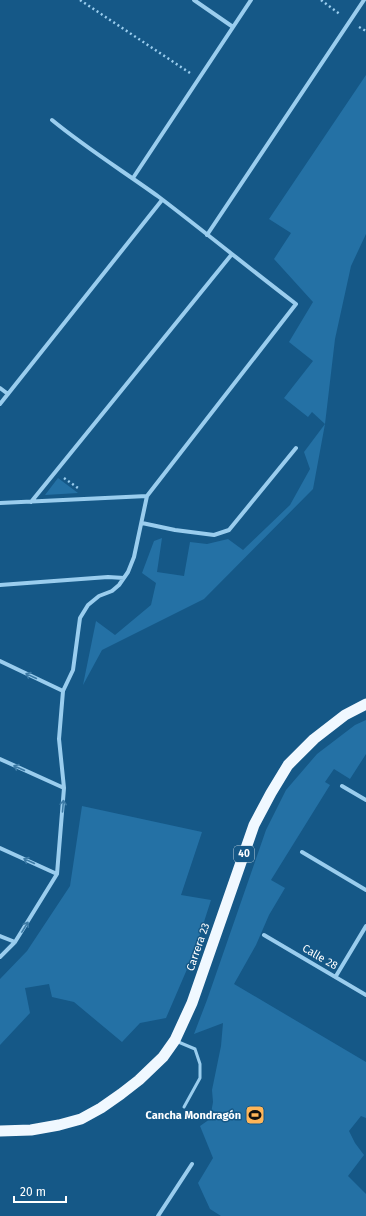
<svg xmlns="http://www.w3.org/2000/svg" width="366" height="1216" viewBox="0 0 366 1216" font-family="'Fira Sans',sans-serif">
	<rect width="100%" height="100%" fill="#155887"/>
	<!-- green -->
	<path fill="#2471a5" d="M366,75V234L351,266L335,339L325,424L313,489L204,599L102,650L83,685L96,621L115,635L151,605L156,583L142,573L154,541L162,538L157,572L184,576L190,542L207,544L228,539L243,550L290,505L310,469L304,452L325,424L312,412L308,417L284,398L313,361L289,342L313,302L274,259L291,233L269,219Z
		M58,478L78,493L45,495Z
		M366,720V754L350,779L334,769L325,782L330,785L271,880L285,888L269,915L256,945L234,984L366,1062V1118L361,1116L349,1131L355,1143L364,1155L348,1176L366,1194V1216H221L210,1209L198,1183L213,1158L200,1126L210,1119L213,1102L212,1090L221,1046L223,1023L194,1034L207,1000L266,830L286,790L317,754L355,725Z
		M82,806L202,832L181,895L211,900L194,953L166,1018L140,1023L122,1042L74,1002L52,997L49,984L25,988L30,1013L0,1045V979L27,951L70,886Z"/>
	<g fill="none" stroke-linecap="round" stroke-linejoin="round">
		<!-- path -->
		<path stroke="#9acdee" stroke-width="2.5" stroke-dasharray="2 3" stroke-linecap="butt" d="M80,0L190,73
			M321,0L341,15
			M359,27L366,31
			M64,478L78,488"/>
		<!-- service -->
		<path stroke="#9acdee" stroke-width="3" d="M176,1041L195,1049L200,1064V1078L184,1107"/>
		<!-- minor -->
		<path stroke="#9acdee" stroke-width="4" d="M194,0L233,27
			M133,178L251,0
			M207,235L364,0
			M0,388L8,394
			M0,404L162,200
			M31,502L232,254
			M0,503L147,496
			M142,523L175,530L214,535L229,530L296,448
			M0,585L108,577L124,578
			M0,661L63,691
			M0,759L64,788
			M342,786L366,800
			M0,848L57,874
			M302,852L366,890
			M264,935L366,995
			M0,936L15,942
			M0,957L15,942L57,874L64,788L59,739L63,691L73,670L80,618L88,605L99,596L112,591L119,585L128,572L134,557L147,496L296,304C250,269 205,232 159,197C123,171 86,148 52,120
			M336,976L366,926
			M158,1216L192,1164"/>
		<!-- trunk -->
		<path stroke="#f0f8ff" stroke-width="11" d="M0,1131L31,1130L59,1125L81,1119L101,1108L121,1094L139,1080L163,1057L175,1040L192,1003L254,825L271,793L288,765L314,739L345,715L366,704"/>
	</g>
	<!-- one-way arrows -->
	<defs><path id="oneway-shaft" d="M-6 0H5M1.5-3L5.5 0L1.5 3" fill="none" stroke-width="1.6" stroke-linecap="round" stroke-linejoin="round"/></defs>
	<g stroke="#3d7ba6">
		<use href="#oneway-shaft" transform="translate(31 676) rotate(-155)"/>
		<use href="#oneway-shaft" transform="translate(19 768) rotate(-156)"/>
		<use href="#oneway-shaft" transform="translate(63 806) rotate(-85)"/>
		<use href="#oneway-shaft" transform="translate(29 861) rotate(-155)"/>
		<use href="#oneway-shaft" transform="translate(25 927) rotate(-58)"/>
	</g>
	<!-- icons -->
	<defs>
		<g id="stadium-square" transform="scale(1)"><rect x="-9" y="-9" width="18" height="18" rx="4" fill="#ffb558" stroke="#155887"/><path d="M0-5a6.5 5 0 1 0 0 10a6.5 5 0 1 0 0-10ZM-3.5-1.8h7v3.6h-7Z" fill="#111"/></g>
	</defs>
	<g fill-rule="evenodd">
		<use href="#stadium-square" x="255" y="1115"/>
	</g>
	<g text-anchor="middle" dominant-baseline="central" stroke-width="3" stroke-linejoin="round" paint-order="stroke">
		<!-- shield labels -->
		<rect fill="#155887" stroke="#b9cddb" stroke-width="1" x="234" y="846" width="20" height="16" rx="3"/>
		<g font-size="10" font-weight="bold" fill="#fff">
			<text x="244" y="854">40</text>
		</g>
		<!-- street labels -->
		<g font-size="11" fill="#fff" stroke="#155887">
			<text transform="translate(198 947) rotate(-71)">Carrera 23</text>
			<text transform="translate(320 957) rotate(30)">Calle 28</text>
		</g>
		<!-- poi labels -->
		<g font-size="11" font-weight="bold" fill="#fff" stroke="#155887" text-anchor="end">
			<text x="241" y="1115">Cancha Mondragón</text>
		</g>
	</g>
	<!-- scale -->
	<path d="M14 1196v6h52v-6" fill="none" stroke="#ffffff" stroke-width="2"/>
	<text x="20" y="1196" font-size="12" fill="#ffffff" stroke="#155887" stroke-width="3" paint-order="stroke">20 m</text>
</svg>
